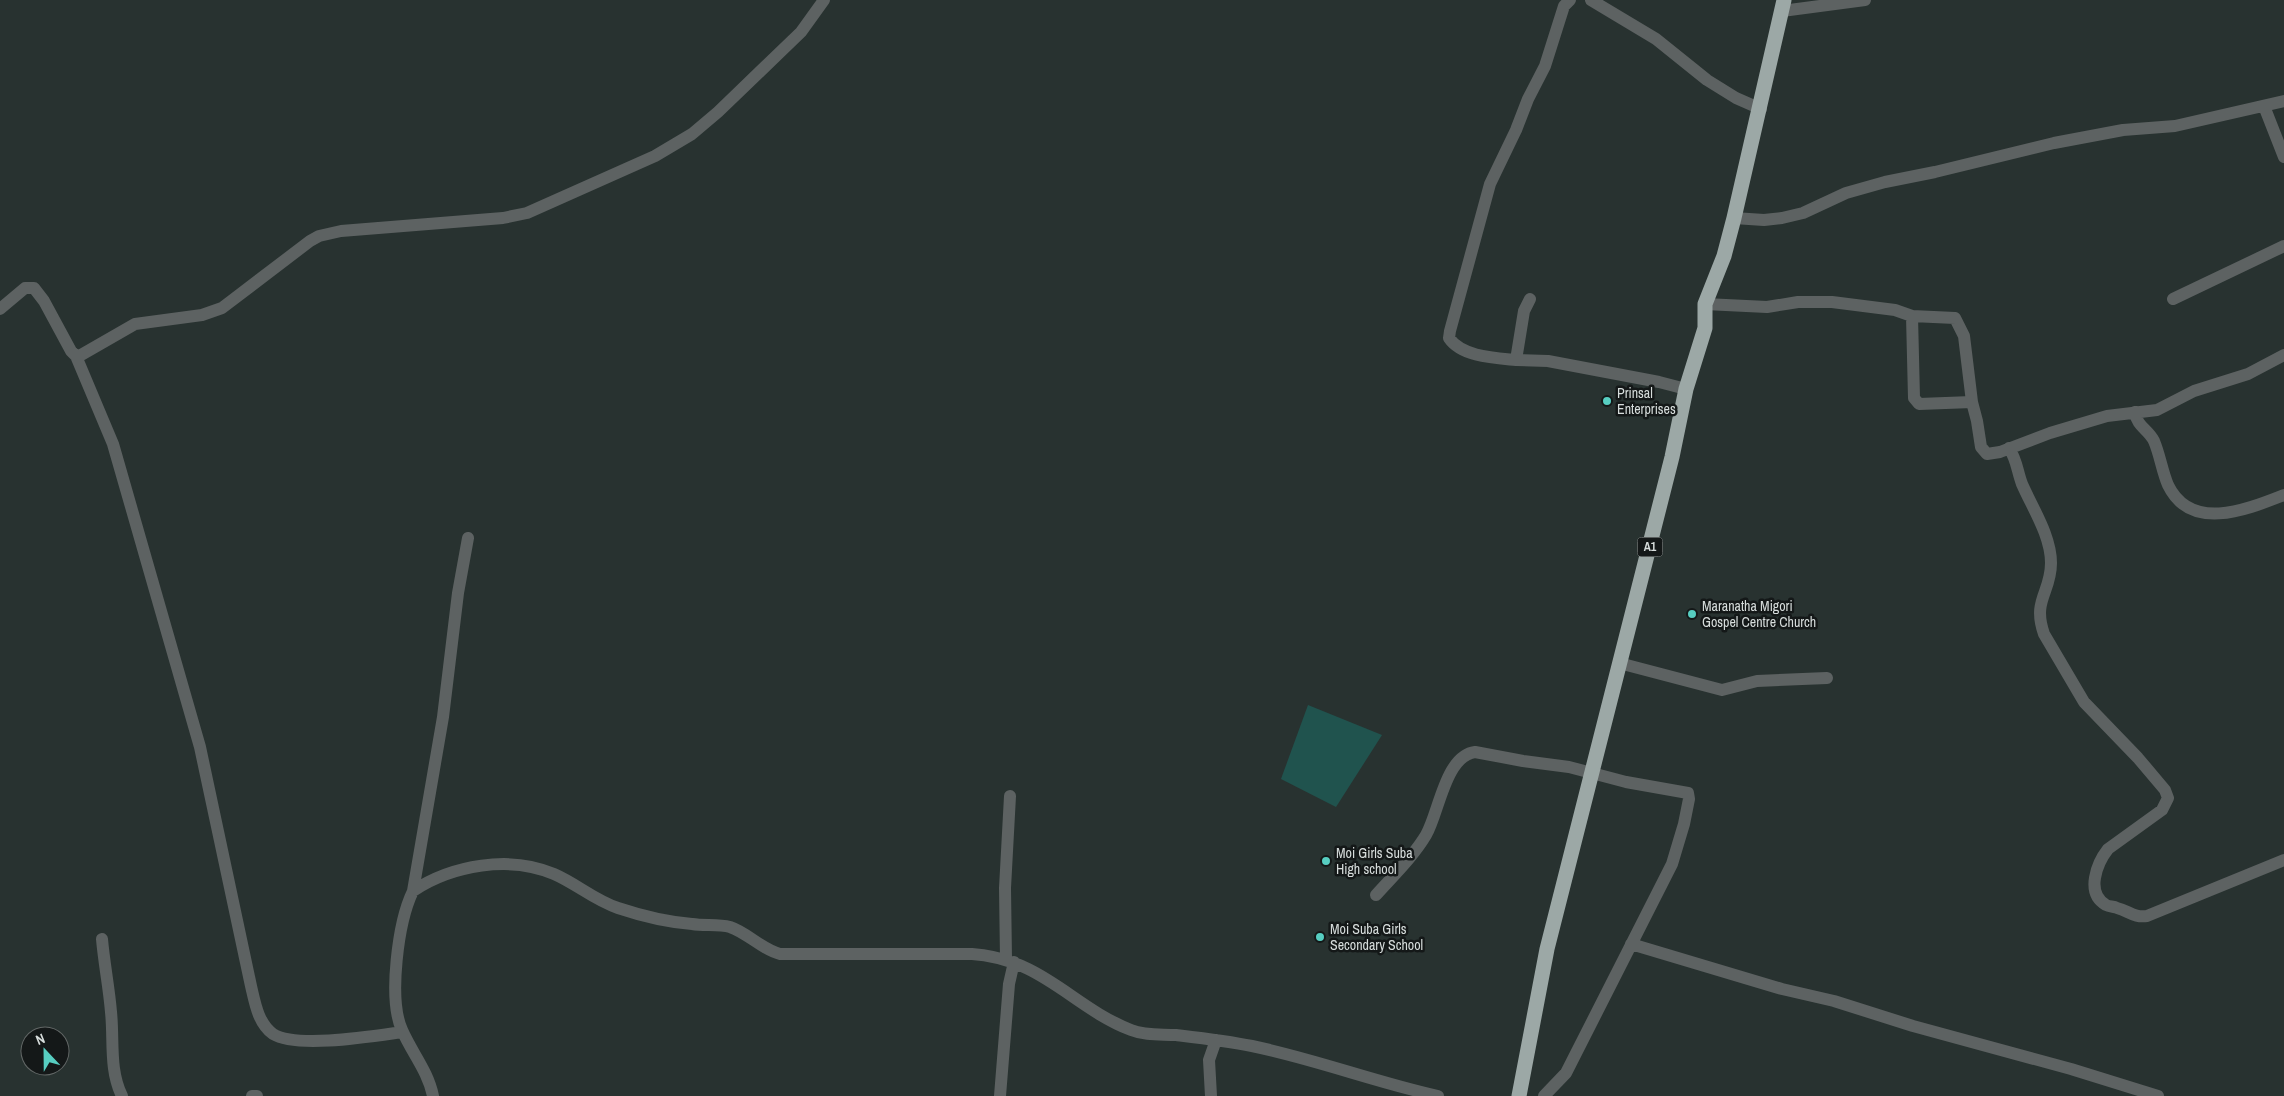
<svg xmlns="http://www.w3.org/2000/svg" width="2284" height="1096" viewBox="0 0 2284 1096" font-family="'Archivo Narrow',sans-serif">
	<rect width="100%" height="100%" fill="#283230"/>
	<!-- green -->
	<path fill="#20534e" d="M1308,705L1382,735L1336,807L1281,779Z"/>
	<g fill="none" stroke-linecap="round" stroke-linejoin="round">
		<!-- minor -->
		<path stroke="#5d6262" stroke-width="12" d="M1591,0L1656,39L1707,80L1736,98L1761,109
			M1782,11L1865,0
			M2264,106L2284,157
			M1734,218L1764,220L1782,218L1803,213L1846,193L1885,182L1935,172L2054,143L2123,130L2175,126L2284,101
			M1530,299L1524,311L1516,360L1548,361L1659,382L1686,389
			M2173,299L2284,246
			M1705,304L1767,307L1798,302H1832L1895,310L1912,316L1955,318L1964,336L1972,402L1977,421L1981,447L1987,454L2000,452L2050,433L2107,416L2157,410L2194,391L2248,374L2284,355
			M0,309L25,288H34L44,301L71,351L76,356L81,355L135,324L202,315L222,308L310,241L319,236L341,231L503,218L527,213L655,156L692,134L718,112L801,32L824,0
			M1912,316L1914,398L1919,404L1972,402
			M76,356L113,444L200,747L251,986C255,1003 258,1023 273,1034C297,1049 374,1036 403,1032
			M1516,360C1495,358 1462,357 1449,338L1450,331L1490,184L1516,130L1528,99L1545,66L1564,6L1570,0
			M2135,412C2137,427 2148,429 2154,441C2160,455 2162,471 2168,485C2191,533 2248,509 2284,495
			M2009,448C2017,460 2017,471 2022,484C2033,509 2051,536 2051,563C2051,593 2032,600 2044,634L2084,702L2138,758L2165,790L2168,798L2162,810L2108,849C2097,863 2085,893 2106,905C2110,907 2113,906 2117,908C2129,911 2134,918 2147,916L2284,860
			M1619,663L1722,690L1757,681L1827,678
			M413,891C452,865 510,855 554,874C577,884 594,900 618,908C642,916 667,922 692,924C704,926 718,924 730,927C748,933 761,949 780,954H972C1043,959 1072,1007 1131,1030C1146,1036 1161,1034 1176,1035C1201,1038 1227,1041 1252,1046C1315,1059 1375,1082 1438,1096
			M1376,895C1393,876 1413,857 1426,835C1439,813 1445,756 1475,752L1523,761L1569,767L1626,782L1688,793L1689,799L1684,824L1672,864L1566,1073L1544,1096
			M102,939C104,963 109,987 111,1012C114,1040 109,1070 122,1096
			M1631,944L1782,989L1834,1001L1913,1026L2071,1069L2158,1096
			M1006,959L1005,888L1010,796
			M252,1096H257
			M433,1096C428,1071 412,1053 402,1030C388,999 398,922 413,891L443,717L458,593L468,538
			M1000,1096L1009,984L1014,962
			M1211,1096L1209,1060L1216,1040"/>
		<!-- highway -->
		<path stroke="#9ca8a6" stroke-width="15" d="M1519,1096L1547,949L1672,457L1686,389L1705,328V304L1724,256L1734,218L1784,0"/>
	</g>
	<!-- markers -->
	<g fill="#57cec1" stroke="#141818" stroke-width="2">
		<circle cx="1607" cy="401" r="5"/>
		<circle cx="1692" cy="614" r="5"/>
		<circle cx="1326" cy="861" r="5"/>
		<circle cx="1320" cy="937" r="5"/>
	</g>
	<g text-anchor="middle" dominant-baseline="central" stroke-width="5" stroke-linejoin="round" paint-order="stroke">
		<!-- shield labels -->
		<rect fill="#141818" stroke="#9ca2a1" stroke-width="1" x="1637.5" y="537.5" width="25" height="19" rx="4"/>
		<g font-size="12" font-weight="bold" fill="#d7dddc">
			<text x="1650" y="547">A1</text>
		</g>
		<!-- poi labels -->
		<g font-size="14" fill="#d7dddc" stroke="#141818" text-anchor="start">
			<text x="1617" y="393">Prinsal<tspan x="1617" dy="16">Enterprises</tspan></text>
			<text x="1702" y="606">Maranatha Migori<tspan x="1702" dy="16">Gospel Centre Church</tspan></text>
			<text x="1336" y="853">Moi Girls Suba<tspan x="1336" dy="16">High school</tspan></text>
			<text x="1330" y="929">Moi Suba Girls<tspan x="1330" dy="16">Secondary School</tspan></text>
		</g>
	</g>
	<!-- north arrow -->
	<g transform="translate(45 1051) rotate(338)"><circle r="24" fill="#141818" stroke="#626766"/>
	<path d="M0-4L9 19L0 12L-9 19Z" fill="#57cec1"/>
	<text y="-8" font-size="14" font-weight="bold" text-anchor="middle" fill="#d7dddc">N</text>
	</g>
</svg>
